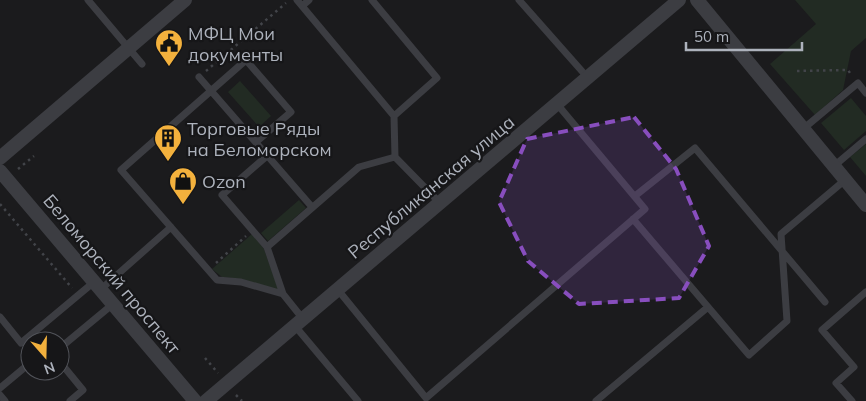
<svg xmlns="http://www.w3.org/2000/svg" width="866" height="401" viewBox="0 0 866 401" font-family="Mulish,sans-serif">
	<rect width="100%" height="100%" fill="#1b1b1d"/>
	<!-- green -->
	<path fill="#222b23" d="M795,0H866V38L851,51L843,90L815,115L770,64L816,24Z
		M240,81L271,116L259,127L228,92Z
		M851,98L866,116V131L844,150L821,123Z
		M866,144V176L850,157Z
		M299,200L306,208L268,241L261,233Z
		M252,234L264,249L279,291L241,279L222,277L212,269Z"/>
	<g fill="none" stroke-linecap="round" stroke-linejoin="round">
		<!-- path -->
		<path stroke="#424449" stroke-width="2.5" stroke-dasharray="2.5 4" stroke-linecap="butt" d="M206,71L286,3
			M797,71L848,70L852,76
			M18,169L34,156
			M0,204L72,288
			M216,263L246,236
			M205,358L218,373
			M236,395L242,401"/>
		<!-- service -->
		<path stroke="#3c3d42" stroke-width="7" d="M88,0L142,64
			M297,0L394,116L395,157L359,167L267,247L283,294L303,319
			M372,0L437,78L394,116
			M519,0L588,78
			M302,6L309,0
			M199,77L312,207
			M803,129L858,83L866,93
			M256,142L291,112L246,60L121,170L217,280L241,282L283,294
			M395,157L440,203
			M834,166L866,139
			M635,196L695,148L825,302
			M633,219L749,355L787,321L781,234L845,180
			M267,247L222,195L268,155
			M100,290L171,227
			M338,290L426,398L645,209L557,104
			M0,317L21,343L94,282
			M295,326L358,401
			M60,348L113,304
			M60,362L83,390L70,401
			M0,388L30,363
			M0,395L5,401
			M596,401L708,307
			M852,401L836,383L854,367L822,330L866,292"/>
		<!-- minor -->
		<path stroke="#3c3d42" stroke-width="14" d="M697,0L866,205
			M0,158L185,0
			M0,171L195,401
			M206,401L679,0"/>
	</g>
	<!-- marked area -->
	<path fill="#884ebe" fill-opacity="0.2" stroke="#884ebe" stroke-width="4" stroke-dasharray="10 6" stroke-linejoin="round" d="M634,117L676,169L709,246L679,298L579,304L528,261L499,202L527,139Z"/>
	<!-- icons -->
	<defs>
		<g id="civic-pin" transform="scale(1.4375)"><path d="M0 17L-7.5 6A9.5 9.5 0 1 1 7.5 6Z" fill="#f3b13d" stroke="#161618"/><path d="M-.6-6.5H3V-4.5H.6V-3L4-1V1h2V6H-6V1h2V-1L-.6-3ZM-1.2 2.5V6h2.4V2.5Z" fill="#111"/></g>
		<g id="building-pin" transform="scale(1.4375)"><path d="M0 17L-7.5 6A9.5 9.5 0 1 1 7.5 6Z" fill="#f3b13d" stroke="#161618"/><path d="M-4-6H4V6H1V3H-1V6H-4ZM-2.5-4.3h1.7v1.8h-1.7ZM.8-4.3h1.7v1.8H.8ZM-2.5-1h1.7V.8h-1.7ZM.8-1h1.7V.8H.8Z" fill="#111"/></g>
		<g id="shop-pin" transform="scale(1.4375)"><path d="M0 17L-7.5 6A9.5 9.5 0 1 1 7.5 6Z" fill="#f3b13d" stroke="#161618"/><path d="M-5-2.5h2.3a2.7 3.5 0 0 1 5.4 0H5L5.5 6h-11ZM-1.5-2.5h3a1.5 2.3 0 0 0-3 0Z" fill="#111"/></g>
	</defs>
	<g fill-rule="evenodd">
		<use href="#civic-pin" x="169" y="43"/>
		<use href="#building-pin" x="168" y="138"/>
		<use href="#shop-pin" x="183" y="181"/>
	</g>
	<g text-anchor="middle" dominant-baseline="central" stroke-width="4.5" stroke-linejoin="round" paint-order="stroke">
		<!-- poi labels -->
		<g font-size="18" fill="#adb2bc" stroke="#161618" text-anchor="start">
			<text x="188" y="33">МФЦ Мои<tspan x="188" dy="21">документы</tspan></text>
			<text x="187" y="128">Торговые Ряды<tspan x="187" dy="21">на Беломорском</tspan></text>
			<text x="202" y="181">Ozon</text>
		</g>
		<!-- street labels -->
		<g font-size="18" fill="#adb2bc" stroke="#161618">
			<text transform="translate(431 187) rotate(-40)">Республиканская улица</text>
			<text transform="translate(112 274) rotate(50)">Беломорский проспект</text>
		</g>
	</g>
	<!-- north arrow -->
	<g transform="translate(45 356) rotate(160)"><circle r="24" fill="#161618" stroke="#52545a"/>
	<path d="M0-4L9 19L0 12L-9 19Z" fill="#f3b13d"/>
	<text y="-8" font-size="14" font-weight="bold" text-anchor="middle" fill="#adb2bc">N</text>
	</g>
	<!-- scale -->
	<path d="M686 42v8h116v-8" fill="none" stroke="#adb2bc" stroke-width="2.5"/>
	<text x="694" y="42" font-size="15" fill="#adb2bc" stroke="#161618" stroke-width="4" paint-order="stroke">50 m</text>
</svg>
